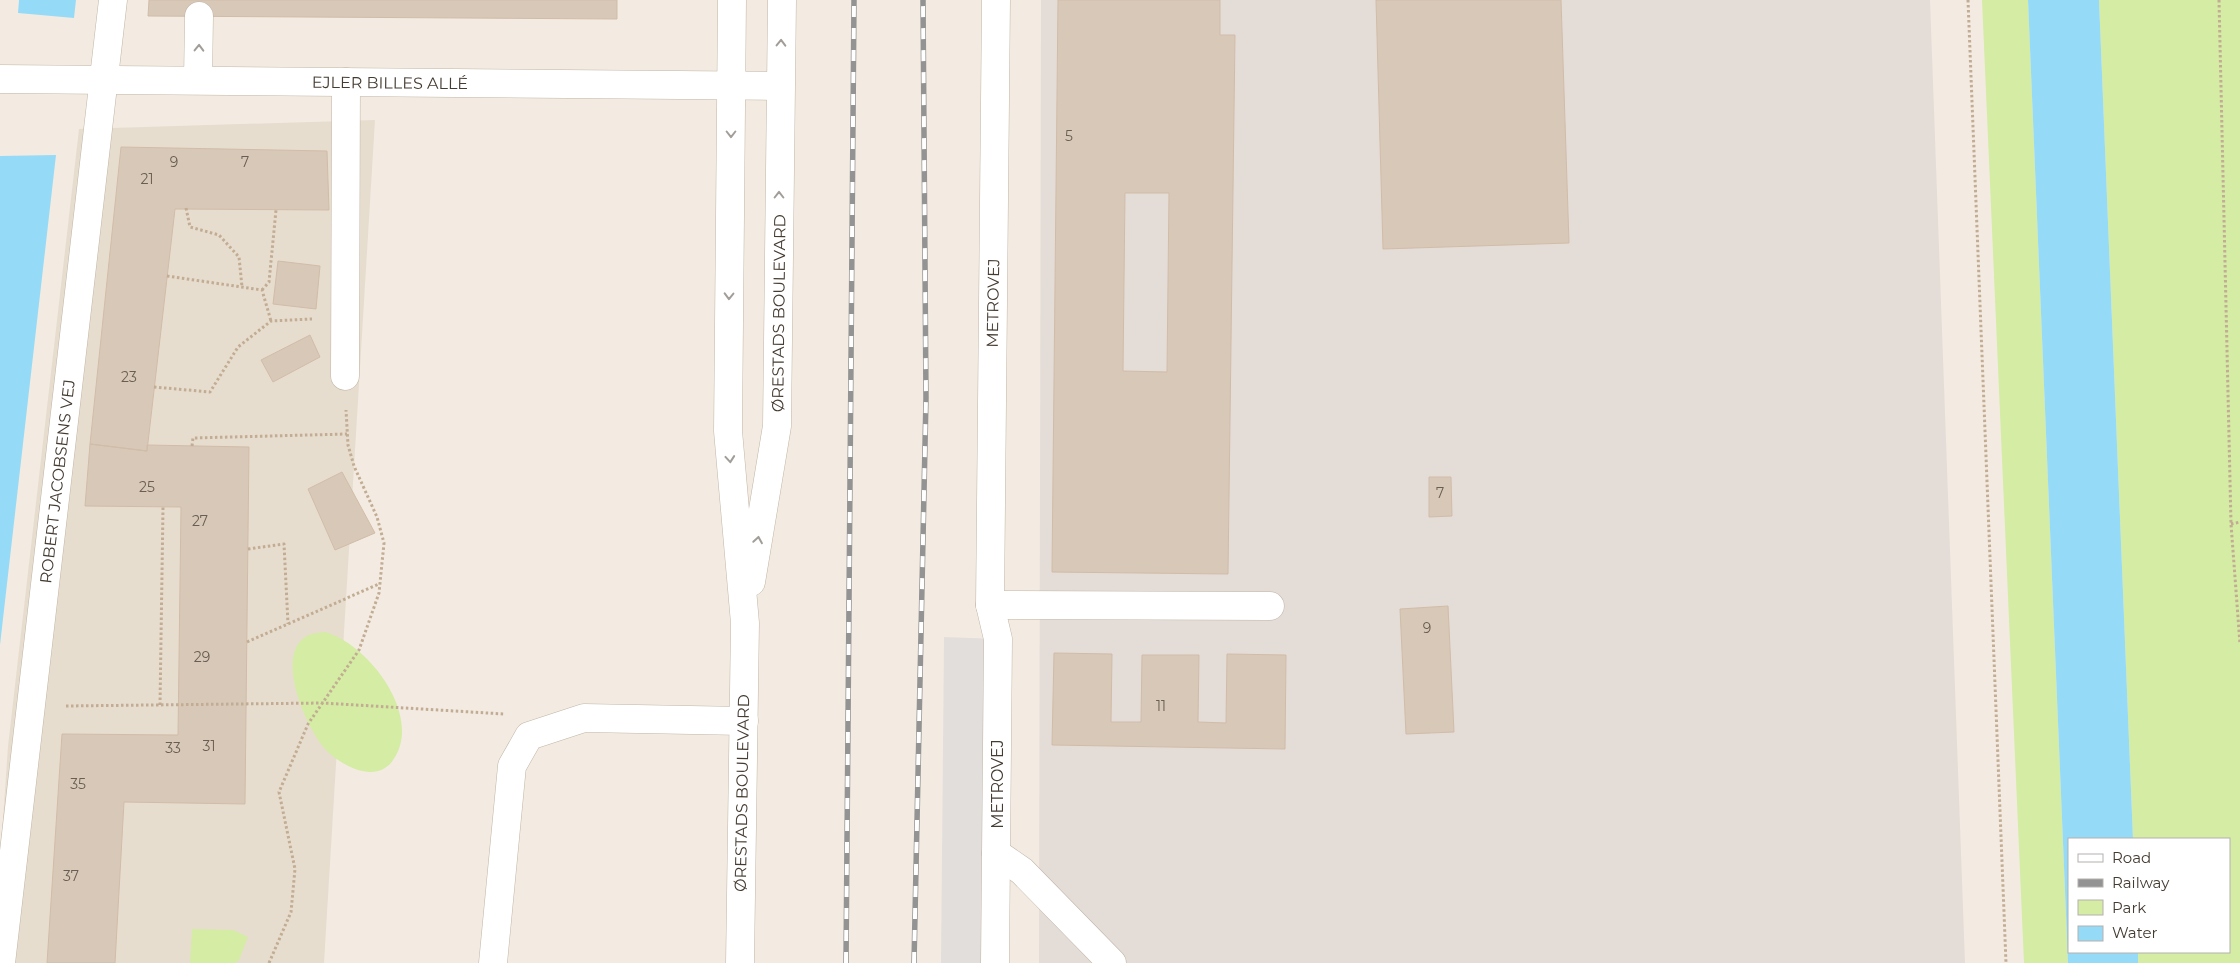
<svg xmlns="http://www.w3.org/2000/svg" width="2240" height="963" viewBox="0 0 2240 963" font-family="Montserrat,sans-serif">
	<rect width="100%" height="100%" fill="#f3ebe1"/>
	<!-- residential -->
	<path fill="#e7ddce" d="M375,120L324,963H0V863L8,746L79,129Z"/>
	<!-- industrial -->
	<path fill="#e4dcd7" d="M1041,0H1930L1965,963H1039Z"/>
	<!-- green -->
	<path fill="#d4eca4" d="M1982,0H2028L2068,963H2024Z
		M2099,0H2240V963H2138V952H2229V839H2133Z
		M325,632C369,644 424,717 393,760C389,767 380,772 371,772C356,772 338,762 327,751C308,732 275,659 304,638C310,633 318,633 325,632Z
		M192,929L233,930L248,937L239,960L235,963H190Z"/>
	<!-- parking -->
	<path fill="#e2dedb" d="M944,637L998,639L999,963H941Z"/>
	<!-- water -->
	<path fill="#95dbf7" d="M19,0H76L74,18L18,13Z
		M2028,0H2099L2133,839H2069V952H2138V963H2068Z
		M56,155L0,645V156Z"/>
	<!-- building -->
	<path fill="#d8c8b8" stroke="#d1bca8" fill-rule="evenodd" d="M149,0H617V19L148,16Z
		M1058,0H1220V35H1235L1228,574L1052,572ZM1125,193H1169L1167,372L1123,371Z
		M1376,0H1561L1569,243L1383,249Z
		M121,147L327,151L329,210L175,209L147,451L90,444Z
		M278,261L320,266L316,309L273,304Z
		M310,335L320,357L273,382L261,360Z
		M90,444L147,451V445L249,447L245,804L124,802L115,963H47L62,734L178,735L181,507L85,506Z
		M342,472L375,533L335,550L308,489Z
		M1429,477H1451L1452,516L1429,517Z
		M1448,606L1454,732L1406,734L1400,609Z
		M1054,653L1112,654L1111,722H1141L1142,655H1199L1198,722L1226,723L1227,654L1286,655L1285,749L1052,745Z"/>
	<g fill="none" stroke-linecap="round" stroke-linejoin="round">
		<!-- minor casing -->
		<g stroke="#c1b5a6" stroke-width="29">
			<g id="minor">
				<path d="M732,0L728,431L745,623L740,963"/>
				<path d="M996,0L990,605L1270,606"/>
				<path id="s1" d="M0,79L780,86"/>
				<path d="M198,80L199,16"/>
				<path d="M345,376L346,82"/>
				<path id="s2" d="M751,582L777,426L782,0"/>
				<path d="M990,605L998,639L995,963"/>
				<path d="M996,853L1022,871L1112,963"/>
				<path id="s3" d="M1,963L113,0"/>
				<path d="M493,963L512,766L529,736L584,718L744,721"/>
			</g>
		</g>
		<!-- path -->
		<path stroke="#c2ac93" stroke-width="3" stroke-dasharray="2.5 2.5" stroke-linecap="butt" d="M1968,0L2006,963
			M2219,0L2231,524L2240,644
			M186,208L190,227L219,235L239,257L242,287
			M167,276L262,290L271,321
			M262,290L269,282L276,210
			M154,387L210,392L238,347L271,321L312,319
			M192,446L193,438L347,434
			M2231,524L2240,522
			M248,549L284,544L288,624
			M247,642L379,584
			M160,705L163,507
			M66,706L323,703L504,714
			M269,963L291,912L295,869L279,792L308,724L359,650L379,593L384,543L377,517L354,466L348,445L346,410"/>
		<!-- minor -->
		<use href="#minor" stroke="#fff" stroke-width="28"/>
		<!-- rail casing -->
		<g stroke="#939393" stroke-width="5.5">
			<path id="rail" d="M846,963L854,0
				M914,963L926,398L923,0"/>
		</g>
		<!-- rail -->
		<use href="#rail" stroke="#fff" stroke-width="4" stroke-dasharray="11" stroke-linecap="butt"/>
	</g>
	<!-- one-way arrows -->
	<defs><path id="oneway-chevron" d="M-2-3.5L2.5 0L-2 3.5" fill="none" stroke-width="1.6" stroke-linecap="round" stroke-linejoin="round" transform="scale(1.25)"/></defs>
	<g stroke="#a29d98">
		<use href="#oneway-chevron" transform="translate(781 43) rotate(-89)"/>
		<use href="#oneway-chevron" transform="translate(199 48) rotate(-89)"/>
		<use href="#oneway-chevron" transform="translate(731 134) rotate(90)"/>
		<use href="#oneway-chevron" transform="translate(779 195) rotate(-90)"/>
		<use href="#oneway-chevron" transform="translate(729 296) rotate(91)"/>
		<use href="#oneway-chevron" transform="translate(730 459) rotate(85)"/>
		<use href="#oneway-chevron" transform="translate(758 540) rotate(-81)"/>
	</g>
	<g text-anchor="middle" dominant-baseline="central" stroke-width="4.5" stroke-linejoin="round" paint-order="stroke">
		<!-- number labels -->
		<g font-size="14" fill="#695e53">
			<text x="1069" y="136">5</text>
			<text x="174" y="162">9</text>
			<text x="245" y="162">7</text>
			<text x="147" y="179">21</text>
			<text x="129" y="377">23</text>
			<text x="147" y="487">25</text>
			<text x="1440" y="493">7</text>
			<text x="200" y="521">27</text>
			<text x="1427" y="628">9</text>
			<text x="202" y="657">29</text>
			<text x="1161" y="706">11</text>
			<text x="209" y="746">31</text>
			<text x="173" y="748">33</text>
			<text x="78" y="784">35</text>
			<text x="71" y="876">37</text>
		</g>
		<!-- street labels -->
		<g font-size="16" fill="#443b31" stroke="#fff">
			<text stroke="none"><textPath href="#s1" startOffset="390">EJLER BILLES ALLÉ</textPath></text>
			<text transform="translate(993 303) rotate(-89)">METROVEJ</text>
			<text stroke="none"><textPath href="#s2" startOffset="271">ØRESTADS BOULEVARD</textPath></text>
			<text stroke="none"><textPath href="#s3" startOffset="485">ROBERT JACOBSENS VEJ</textPath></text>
			<text transform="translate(997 784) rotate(-90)">METROVEJ</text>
			<text transform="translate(742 793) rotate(-89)">ØRESTADS BOULEVARD</text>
		</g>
	</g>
	<!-- legend -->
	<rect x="2068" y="838" width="162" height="115" fill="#ffffff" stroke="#b4b1ad"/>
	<rect x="2078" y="854" width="25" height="8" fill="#ffffff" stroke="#b4b1ad"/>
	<text x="2112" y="863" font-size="15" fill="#443b31">Road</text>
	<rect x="2078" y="879" width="25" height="8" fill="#939393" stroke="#b4b1ad"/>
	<text x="2112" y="888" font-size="15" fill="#443b31">Railway</text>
	<rect x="2078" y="900" width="25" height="15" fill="#d4eca4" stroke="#b4b1ad"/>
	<text x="2112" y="913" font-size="15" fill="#443b31">Park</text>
	<rect x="2078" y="926" width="25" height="15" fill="#95dbf7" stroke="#b4b1ad"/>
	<text x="2112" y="938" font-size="15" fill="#443b31">Water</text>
</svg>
